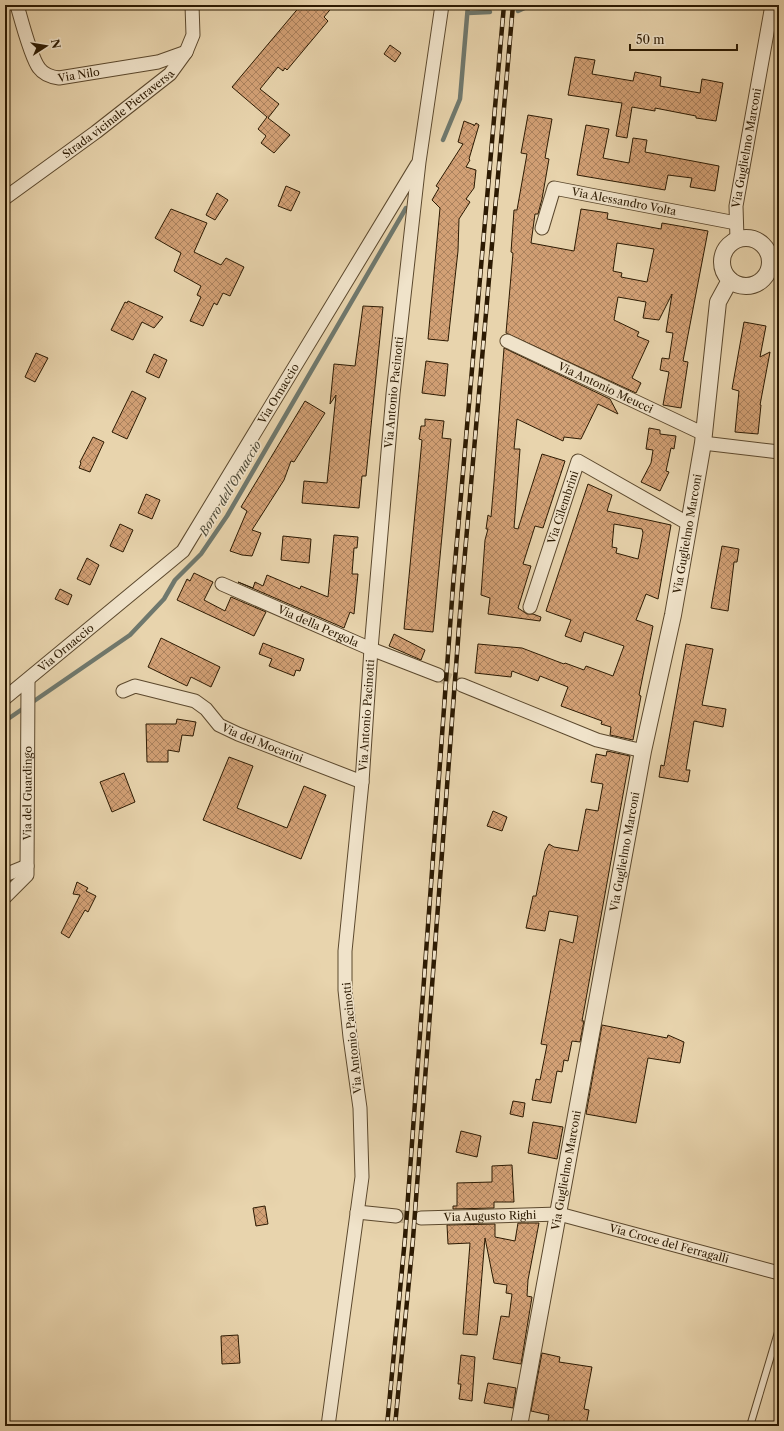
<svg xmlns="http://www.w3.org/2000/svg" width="784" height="1431" viewBox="0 0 784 1431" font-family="'Libre Caslon Text',serif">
	<defs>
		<pattern id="building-cross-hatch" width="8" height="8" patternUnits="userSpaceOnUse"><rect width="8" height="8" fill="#d2a075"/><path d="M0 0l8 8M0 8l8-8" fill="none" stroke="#ab825e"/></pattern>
	</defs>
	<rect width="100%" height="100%" fill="#e8d4ad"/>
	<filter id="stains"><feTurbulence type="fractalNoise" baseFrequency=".005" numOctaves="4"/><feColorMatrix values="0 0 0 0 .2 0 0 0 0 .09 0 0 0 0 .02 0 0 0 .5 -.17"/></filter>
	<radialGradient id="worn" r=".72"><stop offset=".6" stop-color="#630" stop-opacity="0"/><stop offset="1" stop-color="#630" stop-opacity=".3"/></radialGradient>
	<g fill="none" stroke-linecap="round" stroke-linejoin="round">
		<!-- stream -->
		<path stroke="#6f786d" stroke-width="4.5" d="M518,11L531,5
			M468,13L490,12
			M443,140L460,99L468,5
			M5,721L130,635L164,599L175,580L201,554L227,516L406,208"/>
	</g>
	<!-- building -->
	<path fill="url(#building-cross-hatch)" stroke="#2c1a02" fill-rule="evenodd" d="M301,5H334L324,17L328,21L287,70L285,68L283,71L278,67L260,89L279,104L268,118L290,135L274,153L261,143L266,136L258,129L267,117L232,87Z
		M390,45L401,53L395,62L384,54Z
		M575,57L595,60L592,74L633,81L635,72L661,77L660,86L700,93L702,79L723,83L716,121L696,118V116L655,108V111L632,107L627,138L616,136L622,103L568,95Z
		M528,115L552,119L545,158L549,159L542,199L538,214H535L531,243L574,251L581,209L608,213L607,219L661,229L662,223L708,231L683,361L688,362L681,408L663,405L669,372L660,370L662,358L669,359L673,333L666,332L672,294L659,320L643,318L646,302L618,297L614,320L639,332L637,336L649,341L632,378L641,383L636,393L506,333L513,253L511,252L514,210H517L527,154L521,153ZM617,243L654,249L647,282L621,277L622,273L613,271Z
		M464,121L474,125V126L476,123L479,125L469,159L470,160L466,167L476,170L474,188L466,199L470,202L459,219L458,251L448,341L428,339L440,208L432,200L439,188L436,186L463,144L458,142Z
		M586,125L609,129L603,158L629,163L633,138L647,140L645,152L719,166L715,191L690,187L692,178L668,175L665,190L577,175Z
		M286,186L300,192L291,211L278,206Z
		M217,193L228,200L215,220L206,215Z
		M171,209L207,223L194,252L221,265L226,258L244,267L230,296L223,293L217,305L214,303L203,326L190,321L201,297L197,295L201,286L174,271L181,253L155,238Z
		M128,301L163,317L154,328L142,322L133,340L111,330L125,302L127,303Z
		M363,306L383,307L366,476H362L359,508L302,503L304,481L327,483L336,395L330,404L334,364L355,366Z
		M744,322L766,326L760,357L770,352L760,405H761L758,434L735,432L739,391L732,389Z
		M504,348L610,399L618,414L598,404L581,439L564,437L563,441L517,419L514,449H520L514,528L518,529L542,454L565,461L543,528L535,526L523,564L531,566L518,608L527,614H533L541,617L540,621L488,614L490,598L481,595L485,540L488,529H486L488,515L491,517L494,482Z
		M36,353L48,358L35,382L25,377Z
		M154,354L167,360L159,378L146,372Z
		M426,361L448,364L445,396L422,393Z
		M132,391L146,398L127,439L112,432Z
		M305,401L325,413L294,462L291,461L284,480L252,530L261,533L252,556L242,555L230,551L247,511L241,507Z
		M425,419L444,421L442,438L451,439L433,632L404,629L422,440L419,439L421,426H425Z
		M649,428L660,430V434L676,436L674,449L671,448L666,471L669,472L660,491L641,482L651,463L653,450L646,449Z
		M93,437L104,442L90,472L79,468L81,463L80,462Z
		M588,484L612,495L607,511L671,525L658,599L646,594L636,620L653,626L639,695L641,696L633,740L610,735L611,727L601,724L602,721L561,706L568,687L540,676L538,681L512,671L511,677L475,673L478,644L522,648L564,664L565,663L584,670L586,666L613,676L624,646L584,632L581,642L565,636L571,620L546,611ZM614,524L642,529L643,533L638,559L616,553L617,548L612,547Z
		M146,494L160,500L152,519L138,513Z
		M120,524L133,530L123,552L110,546Z
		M334,535L358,537L357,548H354L352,574H358L354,614L350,612L344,628L238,582L253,588L255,582L263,586L267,575L300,589L301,586L328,597Z
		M283,536L311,539L309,563L281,560Z
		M722,546L739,549L737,562H734L728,611L711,608Z
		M87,558L99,565L90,585L77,579Z
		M194,573L213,582L204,600L225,611L231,597L266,612L254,636L177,600L187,579L190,581Z
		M60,589L72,595L68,605L55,599Z
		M394,634L425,650L421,660L389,646Z
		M161,638L220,667L211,687L191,677L187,686L148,667Z
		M263,643L304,659L300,671L296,670L294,676L269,666L272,659L259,654Z
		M686,644L713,649L702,705L726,709L723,727L694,721L686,770H690L688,782L659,777L661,765L664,766Z
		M177,719L196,722L193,736L182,735L179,752L168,750V762H147L146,724H176Z
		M607,751L630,756L582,1021H584L580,1042L572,1041L568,1061L564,1060L562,1072L557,1071L551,1103L532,1100L536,1079L540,1080L547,1045L541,1044L560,939L573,943L578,916L549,911L545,931L526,928L533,896H536L545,851L549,844L554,847L578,851L586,809L598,811L603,784L591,782L596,754L606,756Z
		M229,757L253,766L237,808L287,828L304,786L326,795L301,859L203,820Z
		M124,773L135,802L112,812L100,782Z
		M493,811L507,817L502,831L487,826Z
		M77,882L88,888L86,891L96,896L88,912L85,910L69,938L61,933L80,895L73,894Z
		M602,1025L667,1038L668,1035L684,1042L680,1063L648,1058L636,1123L586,1114Z
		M513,1101L525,1103L523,1117L510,1114Z
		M533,1122L563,1127L557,1159L528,1153Z
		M461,1131L481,1136L477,1157L456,1152Z
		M512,1165L514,1202H494V1208L453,1209V1206H457V1183L492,1182V1166Z
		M265,1206L268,1224L256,1226L253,1208Z
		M518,1223H539L528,1280L527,1296L532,1297L521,1364L493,1359L501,1316L509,1317L512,1294L506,1293L507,1285L494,1283L485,1238L477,1335L463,1334L470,1243L448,1244L447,1225L495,1224V1237L515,1241Z
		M238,1335L240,1363L222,1364L221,1336Z
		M542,1353L560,1357L559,1362L592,1367L584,1409L589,1410L586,1426H547L549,1415L531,1411Z
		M461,1355L475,1357L472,1401L459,1399L461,1384H458Z
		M488,1383L516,1388L513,1408L484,1403Z"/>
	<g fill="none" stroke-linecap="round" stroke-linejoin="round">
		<!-- minor-tunnel -->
		<path stroke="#c2af8b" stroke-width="13" stroke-dasharray="13 6" stroke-linecap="butt" d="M438,675L462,685
			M396,1216L421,1218"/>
		<!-- service casing -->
		<g stroke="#5b482d" stroke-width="8">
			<path id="service" d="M750,1426L779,1329"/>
		</g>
		<!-- minor casing -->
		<g stroke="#5b482d" stroke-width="15">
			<g id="minor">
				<path id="s1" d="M17,5C21,19 31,58 39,68C44,75 51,77 59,78L158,62L186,52"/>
				<path id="s2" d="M5,198L96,132L170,74L186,52L193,35L192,5"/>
				<path id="s3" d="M542,228L554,188L736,223"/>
				<path id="s4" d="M737,239L736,206L772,5"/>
				<path id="s5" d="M507,341L704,434"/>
				<path d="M703,443L779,452"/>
				<path id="s6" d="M222,584L371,649L438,675"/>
				<path id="s7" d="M530,607L578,461L689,524"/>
				<path d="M462,685L597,740L643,751"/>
				<path id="s8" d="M123,691L135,686L195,701L206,709L219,725L238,734L362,782"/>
				<path id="s9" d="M5,698L183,551L417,165"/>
				<path d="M5,875L27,866"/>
				<path id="s10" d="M5,897L27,875L28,681"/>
				<path d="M357,1212L396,1216"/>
				<path id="s11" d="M421,1218L559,1214L779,1273"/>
				<path id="s12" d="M328,1426L362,1177L360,1108L350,1037L345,990V951L362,782L371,649L393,394L419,162L442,5"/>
			</g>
		</g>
		<!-- tertiary casing -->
		<g stroke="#5b482d" stroke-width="18">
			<g id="tertiary">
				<circle cx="746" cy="262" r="24"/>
				<path id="s13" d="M519,1426L643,751L673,615L689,524L703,443L718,302L730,280"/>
			</g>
		</g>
		<!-- service -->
		<use href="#service" stroke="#f0e3ca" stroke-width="6"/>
		<!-- minor -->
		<use href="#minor" stroke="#f0e3ca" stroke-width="13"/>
		<!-- tertiary -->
		<use href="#tertiary" stroke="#f0e3ca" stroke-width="16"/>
		<!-- rail casing -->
		<g stroke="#2c1a02" stroke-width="4.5">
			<path id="rail" d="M387,1426L405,1238L453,586L504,5
				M395,1426L413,1239L462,587L513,5"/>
		</g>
		<!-- rail -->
		<use href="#rail" stroke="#f0e3ca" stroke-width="3" stroke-dasharray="9" stroke-linecap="butt"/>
	</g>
	<g text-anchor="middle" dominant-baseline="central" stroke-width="3.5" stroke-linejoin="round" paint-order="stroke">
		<!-- street labels -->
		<g font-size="11" fill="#2c1a02" stroke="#f0e3ca">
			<text stroke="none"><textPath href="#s1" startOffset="110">Via Nilo</textPath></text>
			<text stroke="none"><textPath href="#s2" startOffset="141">Strada vicinale Pietraversa</textPath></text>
			<text stroke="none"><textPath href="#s4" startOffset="92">Via Guglielmo Marconi</textPath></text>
			<text stroke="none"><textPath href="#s3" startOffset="113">Via Alessandro Volta</textPath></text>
			<text stroke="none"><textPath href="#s5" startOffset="109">Via Antonio Meucci</textPath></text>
			<text stroke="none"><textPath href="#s12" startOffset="1039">Via Antonio Pacinotti</textPath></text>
			<text stroke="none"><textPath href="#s9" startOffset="415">Via Ornaccio</textPath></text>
			<text stroke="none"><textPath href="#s7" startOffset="105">Via Cilembrini</textPath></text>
			<text stroke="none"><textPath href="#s13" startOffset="908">Via Guglielmo Marconi</textPath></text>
			<text stroke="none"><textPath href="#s6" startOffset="105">Via della Pergola</textPath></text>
			<text stroke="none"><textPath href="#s9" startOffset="79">Via Ornaccio</textPath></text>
			<text stroke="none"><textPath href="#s12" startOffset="715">Via Antonio Pacinotti</textPath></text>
			<text stroke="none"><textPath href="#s8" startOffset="156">Via del Mocarini</textPath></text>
			<text stroke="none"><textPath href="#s10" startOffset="113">Via del Guardingo</textPath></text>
			<text stroke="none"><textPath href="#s13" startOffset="584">Via Guglielmo Marconi</textPath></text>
			<text transform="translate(352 1038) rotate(-96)">Via Antonio Pacinotti</text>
			<text stroke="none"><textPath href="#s13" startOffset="260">Via Guglielmo Marconi</textPath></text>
			<text stroke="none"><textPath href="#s11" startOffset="69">Via Augusto Righi</textPath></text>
			<text stroke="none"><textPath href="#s11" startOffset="252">Via Croce del Ferragalli</textPath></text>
		</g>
		<!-- water labels -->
		<g font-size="12" font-style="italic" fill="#4d4937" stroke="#f0e3ca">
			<text transform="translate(230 488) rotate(-59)">Borro dell'Ornaccio</text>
		</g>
	</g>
	<!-- margin -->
	<rect width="784" height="1431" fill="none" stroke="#e8d4ad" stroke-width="20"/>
	<rect x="6" y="6" width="772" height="1419" fill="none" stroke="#2c1a02" stroke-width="2"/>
	<rect x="10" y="10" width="764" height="1411" fill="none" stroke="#2c1a02"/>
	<!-- north arrow -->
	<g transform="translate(46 46) rotate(78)" stroke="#f0e3ca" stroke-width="3" paint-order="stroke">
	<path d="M0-3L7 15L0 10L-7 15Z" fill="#2c1a02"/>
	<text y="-6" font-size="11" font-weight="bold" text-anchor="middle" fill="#2c1a02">N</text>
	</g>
	<!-- scale -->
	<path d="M630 44v6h107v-6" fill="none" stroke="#2c1a02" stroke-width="2"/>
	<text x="636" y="44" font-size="12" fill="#2c1a02" stroke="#f0e3ca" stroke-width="3" paint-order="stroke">50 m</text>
	<rect width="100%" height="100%" filter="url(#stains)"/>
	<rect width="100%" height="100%" fill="url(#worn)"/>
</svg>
